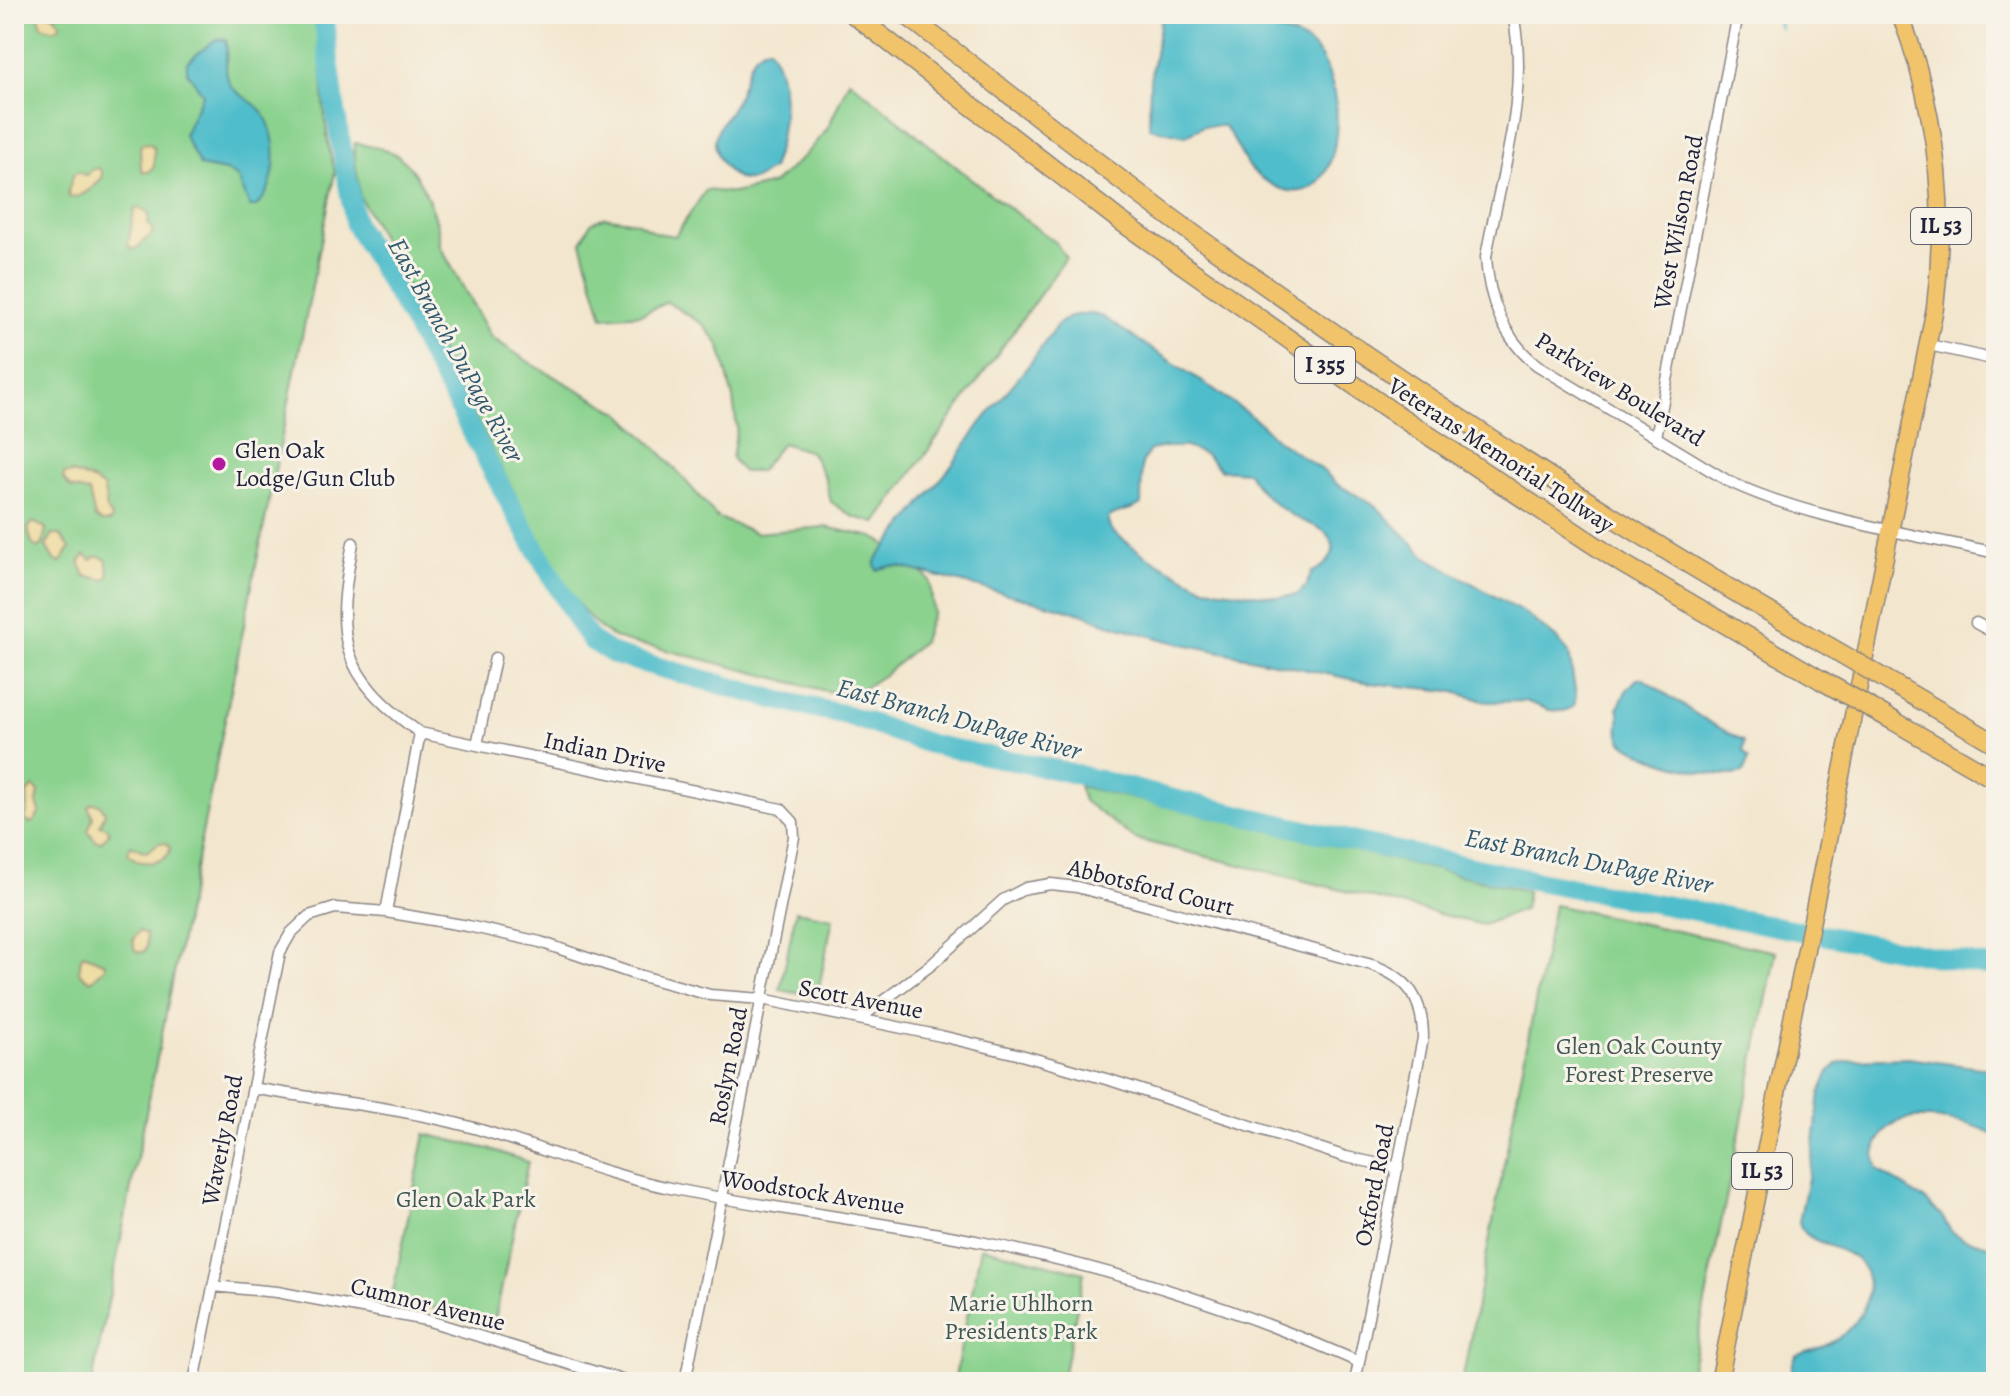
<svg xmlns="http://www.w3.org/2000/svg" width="2010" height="1396" viewBox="0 0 2010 1396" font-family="Alegreya,serif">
	<rect width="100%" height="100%" fill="#f7f3e8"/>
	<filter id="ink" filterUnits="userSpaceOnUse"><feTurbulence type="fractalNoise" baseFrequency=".0125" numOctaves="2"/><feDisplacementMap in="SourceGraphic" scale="16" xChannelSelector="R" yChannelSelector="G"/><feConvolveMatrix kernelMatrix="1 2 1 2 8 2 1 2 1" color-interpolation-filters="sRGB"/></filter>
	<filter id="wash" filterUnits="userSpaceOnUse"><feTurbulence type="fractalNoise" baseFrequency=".006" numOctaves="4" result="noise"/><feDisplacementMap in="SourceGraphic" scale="32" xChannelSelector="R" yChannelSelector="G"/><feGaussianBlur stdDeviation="1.8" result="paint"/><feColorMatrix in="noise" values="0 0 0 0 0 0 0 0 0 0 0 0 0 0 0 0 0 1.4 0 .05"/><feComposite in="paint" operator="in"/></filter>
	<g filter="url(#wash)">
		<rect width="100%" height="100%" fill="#f3e6ce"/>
		<!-- green -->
		<path fill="#8ad28e" stroke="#567a64" stroke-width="2" d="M14,14H315C325,67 320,120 335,172L92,1382H14Z
			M849,80L985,190L1055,242L1066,258L876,523L854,517L831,502L825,478L811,452L782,443L760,471L743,472L732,458L737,428L733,398L720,346L704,325L667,302L642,314L603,317L581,242L591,223L604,217L636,222L656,233L675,236L706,190L734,193L773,184L804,156L828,128Z
			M355,143C368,146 388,148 398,156C420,172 440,219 440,246L491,337L535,366L620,413L661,453L718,518L756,533L825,527L873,537L907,556L930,581L933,611L923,641L887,673L856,693H834L655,647C637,645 615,641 601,629C573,605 555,565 536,534L360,197L354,153Z
			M1079,786L1527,891L1525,909L1483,925L1135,839L1084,801Z
			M1554,905L1776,952L1689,1382H1462Z
			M796,911L833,918L817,997L780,990Z
			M425,1134L493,1150L528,1162L494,1324L392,1297Z
			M981,1247L1084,1273L1062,1382H954Z"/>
		<!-- sand -->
		<path fill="#eeda9e" stroke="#887e6c" stroke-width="2" d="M38,14H52L61,23L60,26L54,30L42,26Z
			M143,143L150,144L154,148V167L149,172H143L141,168L140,147Z
			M98,168L102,171V178C94,187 82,199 69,197L68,191L74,173L79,172L87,176L91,170Z
			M141,208L149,214L148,224L152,228V234L137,248L132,249L128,245C131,232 131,221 135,209Z
			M72,473L92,480L104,488L107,510L112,517L110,522H102L95,518L89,492L71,488L63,479L64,474Z
			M33,522L46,528L43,544L38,548L32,544L28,529Z
			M52,535H60L70,548L60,563L54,560L46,546Z
			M85,555L92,560L97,556L106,559L109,575L106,580L85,576L79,562Z
			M34,787L39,792L37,803L40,812L34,822L29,823L25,819L28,808L27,793Z
			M92,803L100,804L105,813L100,825L108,828L109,834L101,842L96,841L88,831L93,817L88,807Z
			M159,843H166L170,847L169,854C158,865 137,866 128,853L131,845L146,852Z
			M139,931L146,934L147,946L144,952H138L134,949L133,939Z
			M84,954L105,963V968L91,981L79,973L81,957Z"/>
		<!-- water -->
		<path fill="#50bdcb" stroke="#397083" stroke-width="2" fill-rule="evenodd" d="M1162,14H1213L1222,19C1245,25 1285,29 1305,41C1357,72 1347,243 1259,176C1241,163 1238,142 1224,126H1203L1186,136L1149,128L1150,81Z
			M216,39L226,40C228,53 223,72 230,84C236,96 255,100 263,113C280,139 279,187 255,207H250L238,178L226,171L200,166L184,135L203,94L187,72V62Z
			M765,48H769C792,82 784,133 772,169C767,172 761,177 755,179C735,186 714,160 715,141C717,124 732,112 738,96C744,84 746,66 755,55C757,53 763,49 765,48Z
			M1088,313L1103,317L1215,390L1259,422L1277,440L1321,469L1338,485L1376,506L1425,556L1527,615L1557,639L1569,653L1576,697L1573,707L1564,711L1549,710L1525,701L1488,702L1451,691L1370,683L1169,641L1105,623L1085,614L901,567L890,566L877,570L875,565L878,557L950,468L980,424L1029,365L1057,325L1071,316ZM1166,447H1186L1205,454L1221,470L1248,472C1257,490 1275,505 1293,516C1304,523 1323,526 1330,538C1340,553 1325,567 1312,572L1306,586L1297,595L1278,597L1205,588L1147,557L1112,531L1108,523L1109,517C1120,510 1131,511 1141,504L1142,463L1150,450Z
			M1642,678L1705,720L1744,741L1743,751L1749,759L1743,773C1718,781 1644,760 1624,743C1613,733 1623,719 1618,708L1626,691L1637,679Z
			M1908,1058L1996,1070V1137C1978,1122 1919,1112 1897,1122C1888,1126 1883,1132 1879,1140C1873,1150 1874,1160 1878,1170L1925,1200L1941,1215L1951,1231L1964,1239L1996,1248V1382H1911L1904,1379L1893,1382H1791L1792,1366L1796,1356C1807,1350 1820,1349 1830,1343C1850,1333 1867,1312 1868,1290C1870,1239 1807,1254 1799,1222L1812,1159L1820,1093L1829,1072L1837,1064L1855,1060Z"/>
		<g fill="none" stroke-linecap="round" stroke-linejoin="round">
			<!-- stream -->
			<path stroke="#50bdcb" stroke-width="3" d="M1777,14L1780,28"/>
			<!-- river -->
			<path stroke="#50bdcb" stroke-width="20" d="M323,14L337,120L355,224L407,311L514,511L578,622L592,641L615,655L777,700L847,715L930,744L1063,771L1165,797L1370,845L1532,880L1996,968"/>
		</g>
	</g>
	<g filter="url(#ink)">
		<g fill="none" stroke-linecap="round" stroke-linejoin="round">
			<!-- street casing -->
			<g stroke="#8a8484" stroke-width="13">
				<path id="street" d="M1513,14C1530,97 1500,176 1486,257C1488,298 1504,340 1537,365L1728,481C1808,519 1909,533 1996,553
					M1929,345L1996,360
					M1656,437L1738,14
					M353,543C335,638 338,674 420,733L781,809L793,822L794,837L685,1382
					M1976,623L1996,634
					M477,745L495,658
					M386,912L420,733
					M859,1019L931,965L1003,900L1026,888L1051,884L1077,887L1372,965C1409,978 1423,999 1423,1038L1355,1382
					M253,1088C325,1101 397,1107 467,1126C536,1145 601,1174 670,1188C774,1210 881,1221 985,1243C1114,1269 1239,1309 1359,1362
					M213,1286L277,1292L426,1320L628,1382
					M194,1382L280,952L291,933L309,916L335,908L386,912L468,926L540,942L631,973L710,995L762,999L941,1036L1021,1055L1113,1081L1346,1157L1398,1168"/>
			</g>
			<!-- primary casing -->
			<g stroke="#8a8484" stroke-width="19">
				<path id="primary" d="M1719,1382L1935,308C1947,207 1937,109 1900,14"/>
			</g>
			<!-- highway casing -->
			<g stroke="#8a8484" stroke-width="21">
				<path id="highway" d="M853,14L1119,220L1384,406L1623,564L1821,680
					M905,14C1013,96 1118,181 1228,259C1422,397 1621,528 1828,646
					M1902,689L1996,744
					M1894,721L1996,780"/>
			</g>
			<!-- street -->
			<use href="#street" stroke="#fff" stroke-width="10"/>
			<!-- primary -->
			<use href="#primary" stroke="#f1c36a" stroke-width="16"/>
			<!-- highway -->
			<use href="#highway" stroke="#f1c36a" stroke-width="18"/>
			<!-- highway-bridge casing -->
			<g stroke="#8a8484" stroke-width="21" stroke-linecap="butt">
				<path id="highway-bridge" d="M1828,646L1902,689
					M1821,680L1894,721"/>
			</g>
			<!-- highway-bridge -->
			<use href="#highway-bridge" stroke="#f1c36a" stroke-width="18"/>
		</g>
	</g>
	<!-- markers -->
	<circle fill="#b5179e" stroke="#f7f3e8" stroke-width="3" cx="219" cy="464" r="8"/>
	<g text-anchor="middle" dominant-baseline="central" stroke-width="6" stroke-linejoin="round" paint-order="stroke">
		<!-- shield labels -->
		<g fill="#f7f3e8" stroke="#62616f" stroke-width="2">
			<rect x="1911" y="208" width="60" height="36" rx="6"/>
			<rect x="1295" y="347" width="60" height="36" rx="6"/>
			<rect x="1732" y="1153" width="60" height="36" rx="6"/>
		</g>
		<g font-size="22" font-weight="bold" fill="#22223b">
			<text x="1941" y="226">IL 53</text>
			<text x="1325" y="365">I 355</text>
			<text x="1762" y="1171">IL 53</text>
		</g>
		<!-- street labels -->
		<g font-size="24" fill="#22223b" stroke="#f7f3e8">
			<text transform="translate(1678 222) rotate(-79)">West Wilson Road</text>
			<text transform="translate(1620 389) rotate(32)">Parkview Boulevard</text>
			<text transform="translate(1501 455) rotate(33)">Veterans Memorial Tollway</text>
			<text transform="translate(605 752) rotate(12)">Indian Drive</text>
			<text transform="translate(1151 887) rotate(14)">Abbotsford Court</text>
			<text transform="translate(861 999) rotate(11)">Scott Avenue</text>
			<text transform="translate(728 1066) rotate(-79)">Roslyn Road</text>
			<text transform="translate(222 1140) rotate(-79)">Waverly Road</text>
			<text transform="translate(1374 1185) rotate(-79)">Oxford Road</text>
			<text transform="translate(813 1192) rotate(9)">Woodstock Avenue</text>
			<text transform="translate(428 1304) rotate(14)">Cumnor Avenue</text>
		</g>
		<!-- poi labels -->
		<g font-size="24" fill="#22223b" stroke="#f7f3e8" text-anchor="start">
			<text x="235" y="450">Glen Oak<tspan x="235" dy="28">Lodge/Gun Club</tspan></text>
		</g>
		<!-- park labels -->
		<g font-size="24" fill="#415754" stroke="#f7f3e8">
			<text x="1639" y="1046">Glen Oak County<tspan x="1639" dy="28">Forest Preserve</tspan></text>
			<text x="466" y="1199">Glen Oak Park</text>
			<text x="1021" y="1303">Marie Uhlhorn<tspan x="1021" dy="28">Presidents Park</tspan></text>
		</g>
		<!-- water labels -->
		<g font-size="26" font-style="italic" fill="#32586d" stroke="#f7f3e8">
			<text transform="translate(456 350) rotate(61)">East Branch DuPage River</text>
			<text transform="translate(959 719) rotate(15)">East Branch DuPage River</text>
			<text transform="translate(1589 861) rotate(11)">East Branch DuPage River</text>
		</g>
	</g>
	<!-- margin -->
	<rect width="2010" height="1396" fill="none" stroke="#f7f3e8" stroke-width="48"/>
</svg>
